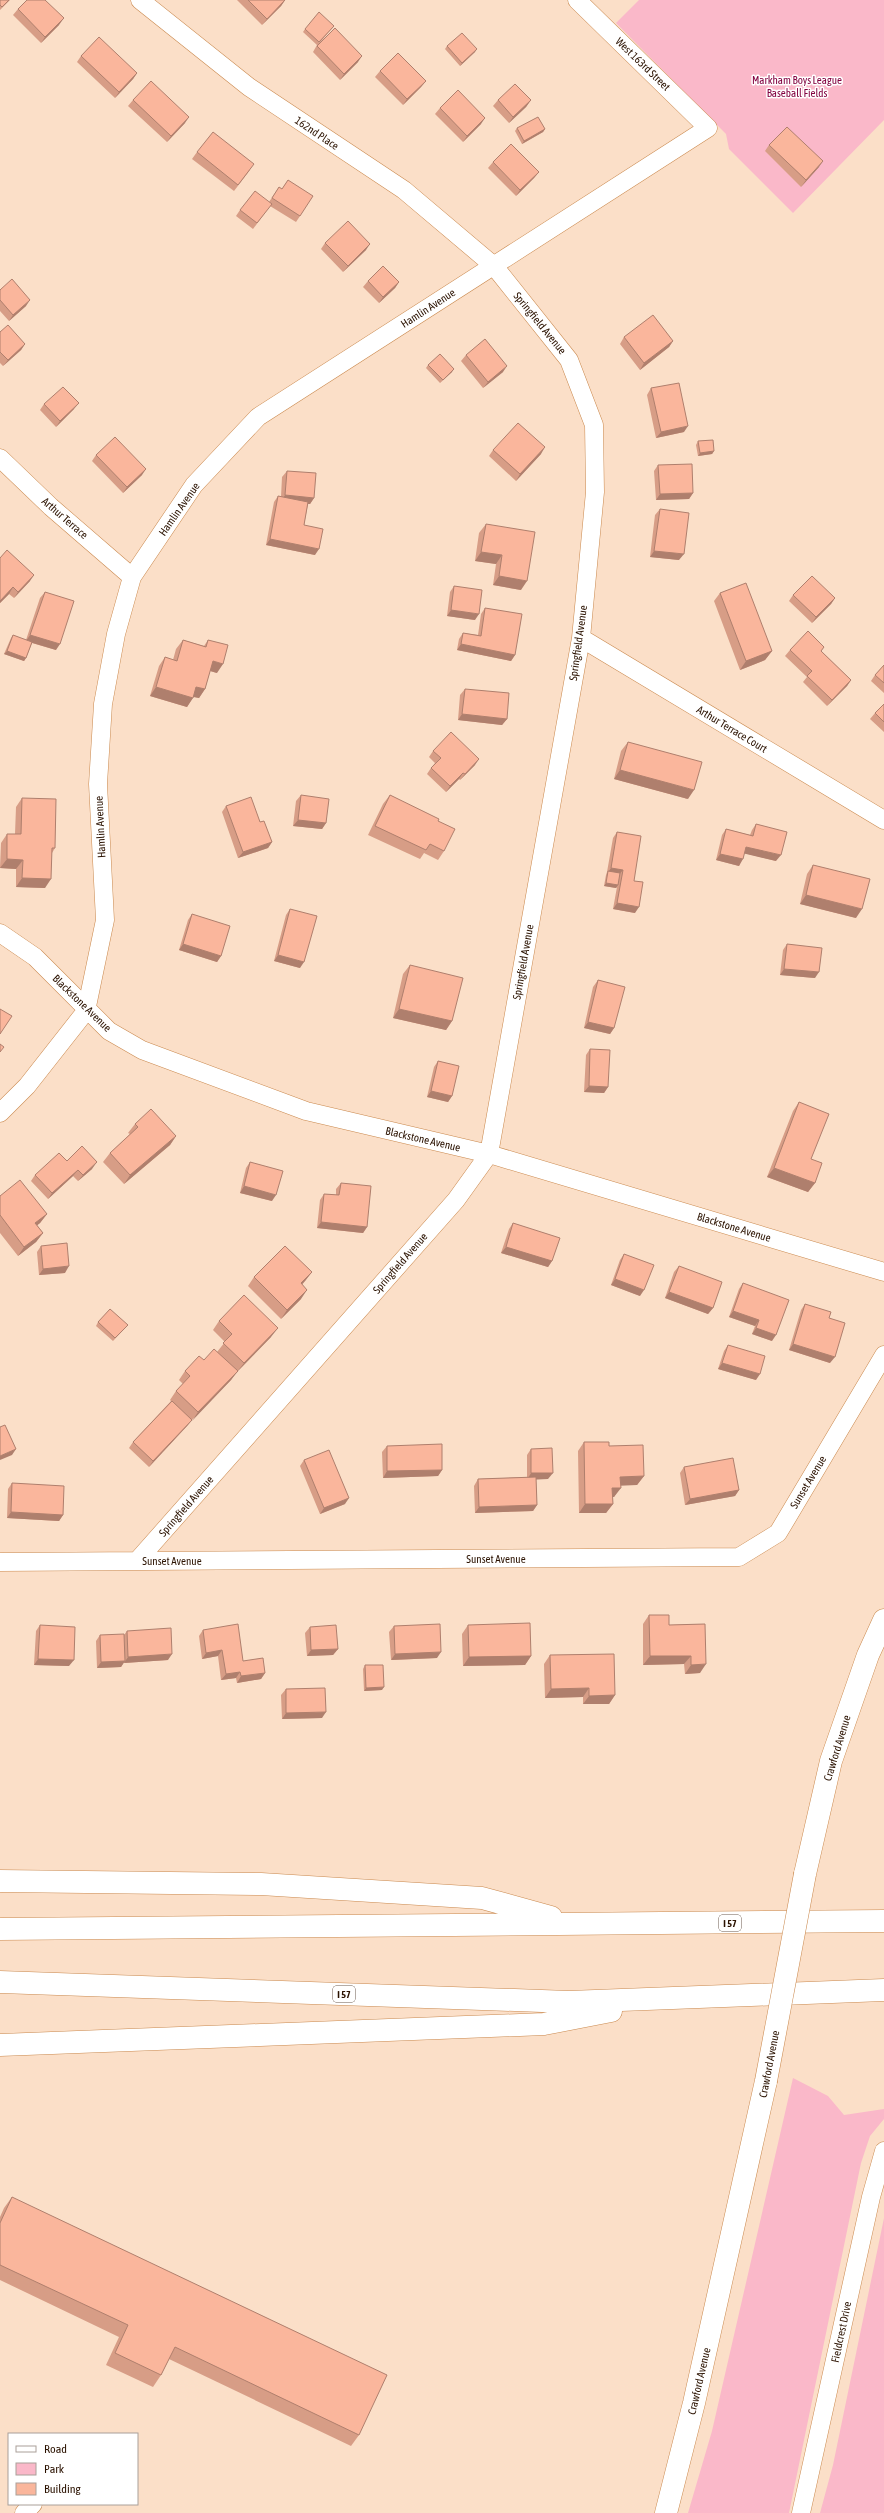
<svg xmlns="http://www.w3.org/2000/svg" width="884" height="2513" viewBox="0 0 884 2513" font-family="'Asap Condensed',sans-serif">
	<rect width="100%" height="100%" fill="#fbdfc8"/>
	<!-- green -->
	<path fill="#fab8c9" d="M639,0H884V120L793,213L729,149L726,134L616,23Z
		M793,2078L828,2096L844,2115L884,2109V2119L870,2136L861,2163L789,2513H688L712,2431Z
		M884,2218V2513H820L833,2465Z"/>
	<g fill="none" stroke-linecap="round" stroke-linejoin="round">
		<!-- minor casing -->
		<g stroke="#ca894e" stroke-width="19">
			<path id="minor" d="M0,458L51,507L132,577
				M581,638L884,820
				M0,933L35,957L109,1031L142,1050L306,1111L489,1154L884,1272
				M0,1113L27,1086L86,1011L105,920L98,784L103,704L116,634L132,577L194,485L258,417L708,128L577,0
				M137,1561L456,1200L489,1154L581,638L595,492L594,425L569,360L494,266L404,190L249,87L140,0
				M0,1562L739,1557L778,1533L884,1355
				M24,2513L33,2504
				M801,2513L871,2197L884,2151"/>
		</g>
		<!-- secondary casing -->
		<g stroke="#ca894e" stroke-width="23">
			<path id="secondary" d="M805,1874L831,1761L868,1655L884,1620
				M666,2513L694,2403L766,2081"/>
		</g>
		<!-- motorway casing -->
		<g stroke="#ca894e" stroke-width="23">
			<path id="motorway" d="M0,1881L261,1884L482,1898L551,1917
				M0,1929L884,1921
				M0,1982L569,2002L884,1990
				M0,2045L544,2024L611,2011"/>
		</g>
		<!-- minor -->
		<use href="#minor" stroke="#fff" stroke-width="18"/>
		<!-- secondary -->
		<use href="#secondary" stroke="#fff" stroke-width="22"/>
		<!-- motorway -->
		<use href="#motorway" stroke="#fff" stroke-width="22"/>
		<!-- secondary-bridge casing -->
		<g stroke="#ca894e" stroke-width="23" stroke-linecap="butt">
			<path id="secondary-bridge" d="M766,2081L805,1874"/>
		</g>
		<!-- secondary-bridge -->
		<use href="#secondary-bridge" stroke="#fff" stroke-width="22"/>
	</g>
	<!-- wall -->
	<path fill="#d79d86" d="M0,0H10L0,10Z
		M237,0H285L281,6L262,25Z
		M18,9L59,25L41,43L13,15Z
		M334,26L318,45L358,62L340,80L313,52L317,45L303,32L305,29Z
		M447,46L475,52L460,66L445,49Z
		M81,56L137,73L133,79L115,98L77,62Z
		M380,71L426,81L421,87L403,105L375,77Z
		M133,100L185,123L167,142L128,106Z
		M498,100H531L526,107L509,123L493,106Z
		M440,108L481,124L463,142L435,114Z
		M517,128L545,129L543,132L522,144L515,131Z
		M769,145L819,167L801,187L765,151Z
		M197,152L250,170L234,191L192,159Z
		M493,162L539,172L534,178L516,196L488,168Z
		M288,180L300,216L296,222L270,206L253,229L236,216L240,210L269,202L279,187L282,189Z
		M325,243L366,250L343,272L321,249Z
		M368,281L399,282L395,288L379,303L363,287Z
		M0,290L26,306L9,321L0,311Z
		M0,332L25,344L21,350L3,366L0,363Z
		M624,337L673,341L669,347L640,370L620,344Z
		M466,355L503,372L483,388L461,361Z
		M428,365L452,372L440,383L426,368Z
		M651,388L684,432L656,438L647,395Z
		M44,404L74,409L56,427L40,410Z
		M698,441L714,451L712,454L698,456L696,445Z
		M493,450L541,454L516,481L489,456Z
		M96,455L142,475L123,493L92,461Z
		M658,465L693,493L689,499L656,500L654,471Z
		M287,471L314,498L310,504H308L304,525L315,555L266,545L274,502L278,496L281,497L282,477Z
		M660,509L679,560L650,557L655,515Z
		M486,524L521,590L493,585L496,564L475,561L479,533Z
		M0,558L30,581L14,598L9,594L0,603Z
		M454,586L475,620L447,616L450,592Z
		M45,592L56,650L32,643L26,658L24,661L4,654L11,638L13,635L26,640L40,598Z
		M720,593L772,651L765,660L740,670L714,601Z
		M793,595L835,598L831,604L812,623L789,601Z
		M485,608L515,655L511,661L457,650L459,639L463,633L478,635L481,614Z
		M183,640L204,646L208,640L217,673L210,671L205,689L199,698L193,697L187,707L150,696L159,666L165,657L173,660L176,649Z
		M824,647L821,651L851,680L847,686L827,706L803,682L807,677L785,656L790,650Z
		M884,665V693L871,681L875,675Z
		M465,689L507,719L502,725L458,720L460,695Z
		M884,704V732L870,719L875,713Z
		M628,742L688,799L614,779L621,751Z
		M433,751L475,765L460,780L459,779L446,792L427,774L431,768L435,763L429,757Z
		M301,795L326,823L322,829L293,826L296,801Z
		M390,795L438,821L444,851L438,860L424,853L420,859L368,835L383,804Z
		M22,798L55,848L52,853L45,888L16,887V869L0,868L1,843L7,834H15L16,807Z
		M226,806L260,822L272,842L268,848L238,858L222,812Z
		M756,824L776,861L744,853L739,866L716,860L722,835L726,829L750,835L752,830Z
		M617,832L634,881L635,913L613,909L617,887L616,888L604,886L606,875L607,872L613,838Z
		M813,865L856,918L800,904L807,874Z
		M290,909L300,968L274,961L286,915Z
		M192,914L221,956L217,962L179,950L188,920Z
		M787,944L815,978L780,975L783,950Z
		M410,965L452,1021L446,1030L393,1018L403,974Z
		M598,980L614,1028L610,1034L584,1028L593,987Z
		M590,1049L608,1087L604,1093L584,1092L586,1055Z
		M438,1061L452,1096L448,1102L427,1097L434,1067Z
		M799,1102L811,1159L815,1183L808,1192L767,1177L793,1111Z
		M135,1124L176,1136L170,1145L124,1184L103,1162L110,1153L130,1134L128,1133Z
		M67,1161L92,1169L78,1181L73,1176L48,1199L31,1181L35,1175Z
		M250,1162L272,1201L240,1193L246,1168Z
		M341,1183L367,1227L363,1233L317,1228L320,1200L324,1194L336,1195V1189Z
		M0,1196L47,1214L40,1223L37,1225L43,1233L36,1242L18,1256L0,1233Z
		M513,1223L552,1261L548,1267L501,1253L509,1229Z
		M41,1246L65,1273L39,1275L37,1252Z
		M624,1254L640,1296L611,1285L620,1260Z
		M679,1266L713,1308L708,1314L665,1298L674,1272Z
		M312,1272L305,1281L302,1285L301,1299L281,1319L248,1286L254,1277Z
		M743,1283L772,1341L752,1334L755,1326L729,1317L739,1289Z
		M805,1304L829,1318L830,1363L789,1350L801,1310Z
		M219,1321L271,1337L237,1372V1371L231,1380L191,1421L187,1426L149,1467L129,1448L133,1442L171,1401L170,1400L176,1391L183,1384L179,1380L185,1371L217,1352L225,1342L213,1330Z
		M98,1322L128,1325L113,1341L96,1326Z
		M728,1345L756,1380L718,1369L724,1351Z
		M584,1442L609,1446L644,1476L637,1485H621L614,1497H612L613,1504L606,1513H579L578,1451Z
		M387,1446L442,1470L438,1476L383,1478L382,1452Z
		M531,1449L548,1479H536L537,1505L533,1511L475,1513L474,1486L478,1479L527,1477V1455Z
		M304,1460L345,1504L320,1514L300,1466Z
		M684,1467L739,1490L735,1496L685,1505L680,1473Z
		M12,1483L63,1515L59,1521L7,1518L8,1489Z
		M649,1615L669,1625L705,1624L700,1673L685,1674L684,1664L643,1665V1624Z
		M40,1625L69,1666L34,1665L36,1631Z
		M468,1625L531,1656L525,1665L463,1666L462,1634Z
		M394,1626L437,1658L391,1660L389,1632Z
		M310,1627L338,1649L333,1655L307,1656L305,1633Z
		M203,1630L243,1661L265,1673L261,1679L237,1683L236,1678L221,1680L218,1656L202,1659L199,1636Z
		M127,1631L168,1660L124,1663V1662L121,1667L97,1668L96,1641L100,1635H124Z
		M550,1655L615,1695L609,1704H583V1697L545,1698L544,1664Z
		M365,1665L382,1690L364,1691L363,1669Z
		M286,1689L322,1718L282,1719L281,1695Z
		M12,2197L359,2435L351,2446L169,2359L161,2375L153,2387L106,2365L119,2337L0,2280V2217L4,2208Z"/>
	<!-- shaded-wall -->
	<path fill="#af7f6d" d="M285,0L281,6L262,25L267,19Z
		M64,18L59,25L41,43L45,37Z
		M477,49L475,52L460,66L462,63Z
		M362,56L358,62L340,80L344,74Z
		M137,73L133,79L115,98L119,92Z
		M426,81L421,87L403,105L407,99Z
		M531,100L526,107L509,123L513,117Z
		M189,117L185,123L167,142L171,136Z
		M485,118L481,124L463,142L467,136Z
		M545,129L543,132L522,144L524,141Z
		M823,161L819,167L801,187L806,180Z
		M539,172L534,178L516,196L520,190Z
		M370,244L366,250L343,272L348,266Z
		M399,282L395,288L379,303L383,297Z
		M30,300L26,306L9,321L13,315Z
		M673,341L669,347L640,370L644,363Z
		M25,344L21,350L3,366L8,360Z
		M507,366L503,372L483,388L488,382Z
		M454,369L452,372L440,383Z
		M79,403L74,409L56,427L60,421Z
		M688,426L684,432L656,438L661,432Z
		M545,447L541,454L516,481L520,474Z
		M714,451L712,454L698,456L700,453Z
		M146,469L142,475L123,493L127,487Z
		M693,493L689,499L656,500L660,494Z
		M285,495L314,498L310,504L281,502Z
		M270,539L319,549L315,555L266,545Z
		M654,551L684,554L679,560L650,557Z
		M481,552L502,555L496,564L475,561Z
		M34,575L30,581L14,598L18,592Z
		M499,576L527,581L521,590L493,585Z
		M13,587L9,594L0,603V601Z
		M835,598L831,604L812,623L816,617Z
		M451,610L479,614L475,620L447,616Z
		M30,635L60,644L56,650L26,641Z
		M461,644L515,655L511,661L457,650Z
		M7,651L26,658L24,661L4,654Z
		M772,651L765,660L740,670L746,661Z
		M213,661L223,664L217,673L207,670Z
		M851,680L847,686L827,706L832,700Z
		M156,687L193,698L187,707L150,696Z
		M196,687L205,689L199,698L190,696Z
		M462,714L507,719L502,725L458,720Z
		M479,759L475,765L460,780L465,774Z
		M620,770L694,790L688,799L614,779Z
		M463,773L459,779L446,792L450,786Z
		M298,820L326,823L322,829L293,826Z
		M272,842L268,848L238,858L243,852Z
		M746,847L781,855L776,861L742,853Z
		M720,854L743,859L739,866L716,860Z
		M7,859L23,860L16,869L0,868Z
		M611,868L623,870L618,876L607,874Z
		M22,878L51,879L45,888L16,887Z
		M606,883L618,885L616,888L604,886Z
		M806,895L862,909L856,918L800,904Z
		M617,903L639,907L635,913L613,909Z
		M183,944L221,956L217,962L179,950Z
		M278,955L304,962L300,968L274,961Z
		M784,969L819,972L815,978L780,975Z
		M399,1009L452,1021L446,1030L393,1018Z
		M588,1022L614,1028L610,1034L584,1028Z
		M589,1086L608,1087L604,1093L584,1092Z
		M431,1091L452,1096L448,1102L427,1097Z
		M176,1136L170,1145L124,1184L130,1175Z
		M97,1162L92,1169L78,1181L83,1175Z
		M774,1168L815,1183L808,1192L767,1177Z
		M78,1170L73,1176L48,1199L52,1193Z
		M244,1186L276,1195L272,1201L240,1193Z
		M47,1214L40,1223L29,1232L35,1223Z
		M321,1222L367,1227L363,1233L317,1228Z
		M43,1233L36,1242L18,1256L24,1247Z
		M506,1247L552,1261L548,1267L501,1253Z
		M69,1266L65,1273L39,1275L43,1269Z
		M312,1272L305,1281L294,1292L301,1283Z
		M615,1279L644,1290L640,1296L611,1285Z
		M307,1290L301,1299L281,1319L287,1310Z
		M669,1292L713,1308L708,1314L665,1298Z
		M733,1311L759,1320L755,1326L729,1317Z
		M278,1328L271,1337L237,1372L244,1363Z
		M756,1328L776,1335L772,1341L752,1334Z
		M793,1344L835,1357L830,1363L789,1350Z
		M722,1363L760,1374L756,1380L718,1369Z
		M238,1371L231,1380L192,1421L198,1412Z
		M192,1420L187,1426L149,1467L153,1461Z
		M16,1449L12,1455L0,1460V1456Z
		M442,1470L438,1476L383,1478L387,1471Z
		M531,1473H553L548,1479L527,1480Z
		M644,1476L637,1485L614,1486L620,1477Z
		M612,1488H621L614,1497H606Z
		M739,1490L735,1496L685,1505L690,1499Z
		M349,1498L345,1504L320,1514L324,1508Z
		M585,1504H613L606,1513H579Z
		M537,1505L533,1511L475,1513L479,1507Z
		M11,1512L63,1515L59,1521L7,1518Z
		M338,1649L333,1655L307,1656L311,1650Z
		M222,1650L218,1656L202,1659L206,1653Z
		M441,1652L437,1658L391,1660L395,1654Z
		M172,1654L168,1660L124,1663L128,1657Z
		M531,1656L525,1665L463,1666L469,1657Z
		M650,1656H691L684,1664L643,1665Z
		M38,1659L74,1660L69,1666L34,1665Z
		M125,1661L121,1667L97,1668L101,1662Z
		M706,1664L700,1673L685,1674L691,1665Z
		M240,1672L236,1678L221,1680L226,1674Z
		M265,1673L261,1679L237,1683L241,1676Z
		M384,1687L382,1690L364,1691L366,1688Z
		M589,1688L583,1697L545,1698L551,1689Z
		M615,1695L609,1704H583L589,1696Z
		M326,1712L322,1718L282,1719L286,1713Z"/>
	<!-- building -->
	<path fill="#fab69c" stroke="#af7f6d" d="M0,0H9L2,7L0,5Z
		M27,0H45L64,18L45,37L18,9Z
		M248,0H285L267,19Z
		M319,12L334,26L319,42L305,29Z
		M335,28L362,56L344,74L317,46Z
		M462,33L477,49L462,63L447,46Z
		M99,37L137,73L119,92L81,56Z
		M398,53L426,81L407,99L380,71Z
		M151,81L189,117L171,136L133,100Z
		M515,84L531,100L513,117L498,100Z
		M458,90L485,118L467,136L440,108Z
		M538,117L545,129L524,141L517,128Z
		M787,127L823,161L806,180L769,145Z
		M213,132L254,164L238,185L197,152Z
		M511,144L539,172L520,190L493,162Z
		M288,180L313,196L300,216L272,198L279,187L282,189Z
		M255,191L272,204L257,223L240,210Z
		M348,221L370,244L348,266L325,243Z
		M383,266L399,282L383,297L368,281Z
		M12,279L30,300L13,315L0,300V290Z
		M653,315L673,341L644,363L624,337Z
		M8,325L25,344L8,360L0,352V332Z
		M485,339L507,366L488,382L466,355Z
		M440,354L454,369L443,380L428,365Z
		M679,383L688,426L661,432L651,388Z
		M63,387L79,403L60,421L44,404Z
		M518,423L545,447L520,474L493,450Z
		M115,437L146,469L127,487L96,455Z
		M713,440L714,451L700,453L698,441Z
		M692,464L693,493L660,494L658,465Z
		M287,471L316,473L314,498L285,495Z
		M278,496L308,502L304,525L323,529L319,549L270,539Z
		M660,509L689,513L684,554L654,551Z
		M486,524L535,532L527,581L499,576L502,555L481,552Z
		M7,550L34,575L18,592L13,587L0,601V558Z
		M812,576L835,598L816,617L793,595Z
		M746,583L772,651L746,661L720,593Z
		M454,586L482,590L479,614L451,610Z
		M45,592L74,601L60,644L30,635Z
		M485,608L522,614L515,655L461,644L463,633L481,636Z
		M808,631L824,647L821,651L851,680L832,700L807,676L812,671L790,650Z
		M13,635L32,642L26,658L7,651Z
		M183,640L206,647L208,640L228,645L223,664L213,661L205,689L196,687L193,698L156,687L165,657L177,661Z
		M884,665V683L875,675Z
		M465,689L509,693L507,719L462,714Z
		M884,704V722L875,713Z
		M451,732L479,759L465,774L463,773L450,786L431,768L441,758L433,751Z
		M628,742L702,762L694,790L620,770Z
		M301,795L329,799L326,823L298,820Z
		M390,795L439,819L438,821L455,829L444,851L430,844L426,850L375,826Z
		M251,797L260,822L264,821L272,842L243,852L226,806Z
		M22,798L56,799L55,848H52L51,879L22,878L23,860L7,859V834H21Z
		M756,824L787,832L781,855L746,847L743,859L720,854L726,829L753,836Z
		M617,832L641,836L634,881L643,882L639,907L617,903L623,870L611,868Z
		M813,865L870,879L862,909L806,895Z
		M608,871L620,873L618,885L606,883Z
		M290,909L317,916L304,962L278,955Z
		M192,914L230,926L221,956L183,944Z
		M787,944L822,948L819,972L784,969Z
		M410,965L463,978L452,1021L399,1009Z
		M598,980L625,987L614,1028L588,1022Z
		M0,1009L12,1016L0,1034Z
		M0,1044L4,1047L0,1052Z
		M590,1049L610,1050L608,1087L589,1086Z
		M438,1061L459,1066L452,1096L431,1091Z
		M799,1102L829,1114L811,1159L822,1163L815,1183L774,1168Z
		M151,1109L176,1136L130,1175L110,1153L138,1127L135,1124Z
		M82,1146L97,1162L83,1175L78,1170L52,1193L35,1175L59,1153L67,1161Z
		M250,1162L283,1171L276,1195L244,1186Z
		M20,1180L47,1214L35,1223L43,1233L24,1247L0,1215V1196Z
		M341,1183L371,1186L367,1227L321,1222L324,1194L339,1195Z
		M513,1223L560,1238L552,1261L506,1247Z
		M67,1243L69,1266L43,1269L41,1246Z
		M285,1246L312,1272L301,1283L307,1290L287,1310L254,1277Z
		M624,1254L654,1265L644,1290L615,1279Z
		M679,1266L722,1282L713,1308L669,1292Z
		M743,1283L789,1300L776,1335L756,1328L759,1320L733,1311Z
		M244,1295L278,1328L244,1363L223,1343L232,1334L219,1321Z
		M805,1304L831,1312L829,1318L845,1323L835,1357L793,1344Z
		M110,1309L128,1325L115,1338L98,1322Z
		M728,1345L765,1356L760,1374L722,1363Z
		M214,1349L238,1371L198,1412L176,1391L190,1376L185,1371L199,1356L204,1360Z
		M172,1401L192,1420L153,1461L133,1442Z
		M5,1425L16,1449L0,1456V1427Z
		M584,1442H609V1446L643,1445L644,1476L620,1477L621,1488H612L613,1504H585Z
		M442,1444V1470L387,1471V1446Z
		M552,1448L553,1473H531V1449Z
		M329,1450L349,1498L324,1508L304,1460Z
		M733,1458L739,1490L690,1499L684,1467Z
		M536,1477L537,1505L479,1507L478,1479Z
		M12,1483L64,1486L63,1515L11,1512Z
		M649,1615H669V1625L705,1624L706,1664L691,1665V1656H650Z
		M530,1623L531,1656L469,1657L468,1625Z
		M238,1624L243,1661L263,1658L265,1673L241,1676L240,1672L226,1674L222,1650L206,1653L203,1630Z
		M440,1624L441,1652L395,1654L394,1626Z
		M40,1625L75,1627L74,1660L38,1659Z
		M336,1625L338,1649L311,1650L310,1627Z
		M171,1628L172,1654L128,1657L127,1631Z
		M124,1634L125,1661L101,1662L100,1635Z
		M614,1654L615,1695L589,1696V1688L551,1689L550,1655Z
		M365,1665H383L384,1687L366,1688Z
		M325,1688L326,1712L286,1713V1689Z
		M12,2197L387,2375L359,2435L175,2347L161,2375L115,2353L128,2325L0,2265V2223Z"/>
	<g text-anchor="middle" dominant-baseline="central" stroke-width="3" stroke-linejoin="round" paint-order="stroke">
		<!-- shield labels -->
		<g fill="#fff" stroke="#6b594c" stroke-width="1">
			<rect x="719" y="1915" width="22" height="16" rx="3"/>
			<rect x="333" y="1986" width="22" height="16" rx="3"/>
		</g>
		<g font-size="10" font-weight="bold" fill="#2b1200">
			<text x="730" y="1923">I 57</text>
			<text x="344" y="1994">I 57</text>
		</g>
		<!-- street labels -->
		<g font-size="11" fill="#2b1200" stroke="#fff">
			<text transform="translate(643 64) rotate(44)">West 163rd Street</text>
			<text transform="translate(317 133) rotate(34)">162nd Place</text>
			<text transform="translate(428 308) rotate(-33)">Hamlin Avenue</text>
			<text transform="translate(540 323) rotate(51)">Springfield Avenue</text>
			<text transform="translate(179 509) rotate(-55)">Hamlin Avenue</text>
			<text transform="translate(65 518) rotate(41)">Arthur Terrace</text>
			<text transform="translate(578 643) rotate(-82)">Springfield Avenue</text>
			<text transform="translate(732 729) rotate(31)">Arthur Terrace Court</text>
			<text transform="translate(100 827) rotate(-93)">Hamlin Avenue</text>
			<text transform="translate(523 962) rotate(-80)">Springfield Avenue</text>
			<text transform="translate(82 1003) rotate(44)">Blackstone Avenue</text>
			<text transform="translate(423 1139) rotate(13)">Blackstone Avenue</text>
			<text transform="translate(734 1227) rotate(17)">Blackstone Avenue</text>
			<text transform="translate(400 1263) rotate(-49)">Springfield Avenue</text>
			<text transform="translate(808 1482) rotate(-59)">Sunset Avenue</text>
			<text transform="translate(186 1506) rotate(-49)">Springfield Avenue</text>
			<text x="496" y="1559">Sunset Avenue</text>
			<text x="172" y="1561">Sunset Avenue</text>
			<text transform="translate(837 1748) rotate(-73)">Crawford Avenue</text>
			<text transform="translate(769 2064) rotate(-79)">Crawford Avenue</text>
			<text transform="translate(841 2332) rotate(-78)">Fieldcrest Drive</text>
			<text transform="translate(699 2381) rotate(-77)">Crawford Avenue</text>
		</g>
		<!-- park labels -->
		<g font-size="11" fill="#81003f" stroke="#fff">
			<text x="797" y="80">Markham Boys League<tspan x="797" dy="13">Baseball Fields</tspan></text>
		</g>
	</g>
	<!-- legend -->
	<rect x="8" y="2433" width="130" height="72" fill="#ffffff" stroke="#aaa099"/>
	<rect x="16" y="2446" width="20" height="6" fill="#ffffff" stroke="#aaa099"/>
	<text x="44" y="2453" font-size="12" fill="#2b1200">Road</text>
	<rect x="16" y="2463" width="20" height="12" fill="#fab8c9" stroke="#aaa099"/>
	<text x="44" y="2473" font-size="12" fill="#2b1200">Park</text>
	<rect x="16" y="2483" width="20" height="12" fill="#fab69c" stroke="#aaa099"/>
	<text x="44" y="2493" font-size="12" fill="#2b1200">Building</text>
</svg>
